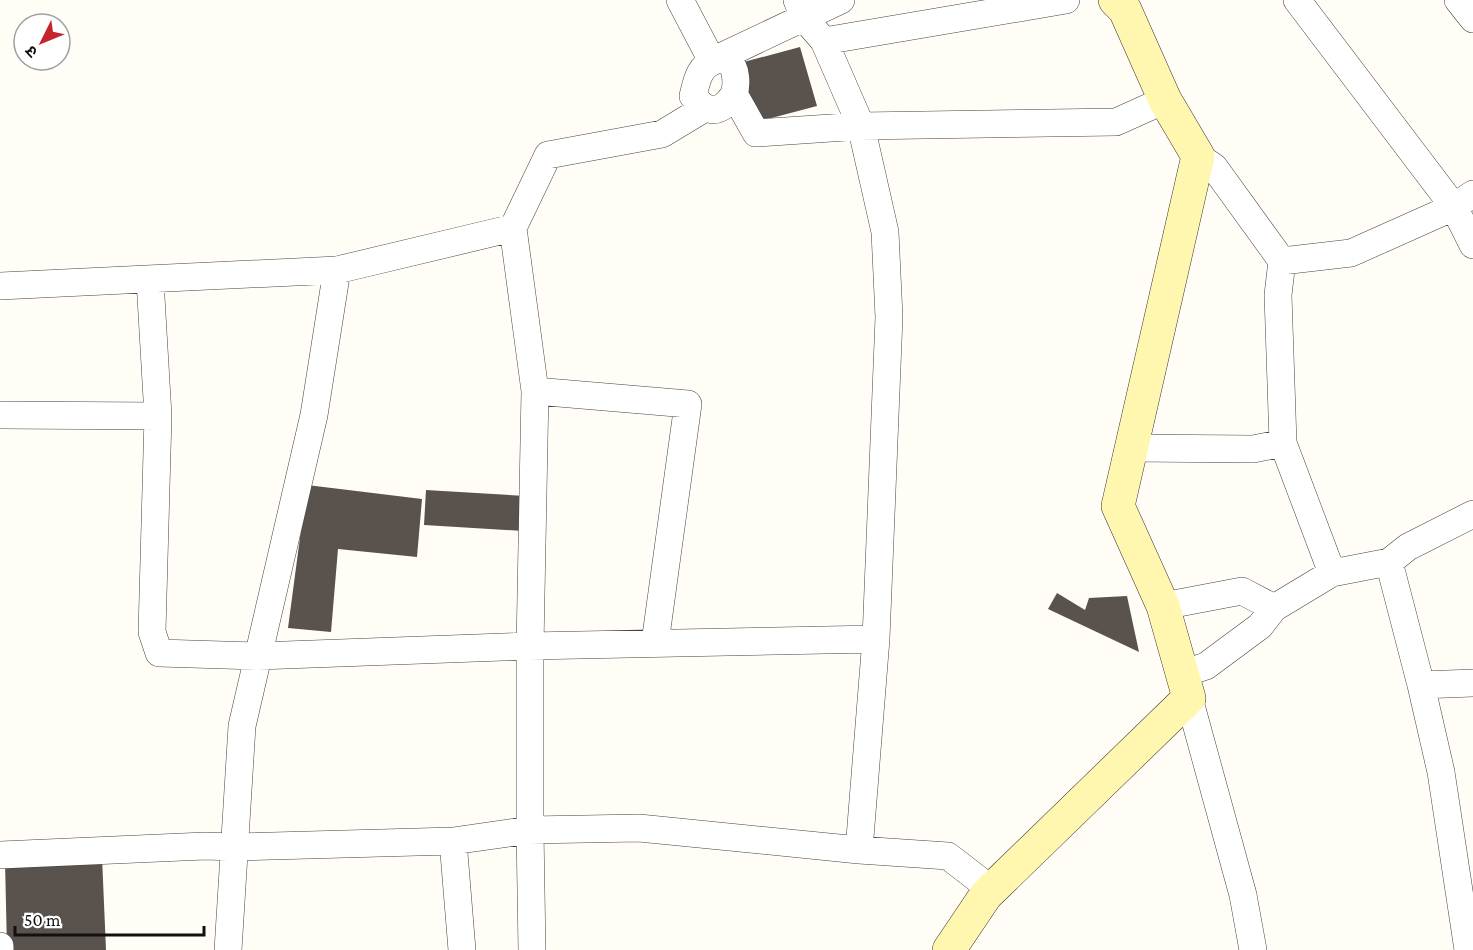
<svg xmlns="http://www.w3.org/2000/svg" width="1473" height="950" viewBox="0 0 1473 950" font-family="'Crimson Pro','Noto Sans Devanagari',serif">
	<rect width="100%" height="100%" fill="#fffdf5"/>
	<!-- building -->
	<path fill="#5a524d" d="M800,47L817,106L756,122L740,63Z
		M307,485L422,499L417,557L338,549L331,632L288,628Z
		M426,490L526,496L523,531L424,525Z
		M1057,593L1085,610L1089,598L1127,596L1139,652L1048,609Z
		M102,857L106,950H7L5,861Z"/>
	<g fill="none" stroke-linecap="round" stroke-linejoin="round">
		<!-- street casing -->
		<g stroke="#444" stroke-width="28">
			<path id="street" d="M680,0L712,61L841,0
				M797,0L804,18L824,41L861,126L885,232L889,317L876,639L859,850
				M1297,0L1454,207L1473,245
				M1458,0L1473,19
				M824,41L1066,0
				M716,60C720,60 726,59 729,62C737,68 737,86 734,94C732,98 728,102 725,105C712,115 702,107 693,96C697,80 699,66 716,60Z
				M734,94L756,133L861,126L1116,122L1165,100
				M1198,156L1214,167L1282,261L1278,295L1283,443L1332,573
				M513,228L535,391L530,646V830L532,950
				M1282,261L1351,253L1454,207L1473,194
				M150,280L158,416L152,632L159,653L258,656L530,646L876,639
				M0,286L337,270L513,228L548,155L662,134L705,108
				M535,391L688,404L655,643
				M0,415L158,416
				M1131,448L1253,449L1283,443
				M1389,562L1421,685L1441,772L1468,950
				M1163,606L1242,591L1274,608
				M1182,674L1206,666L1260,626L1274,608L1332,573L1389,562L1408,547L1473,514
				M1421,685L1473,683
				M1189,698L1243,895L1253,950
				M453,841L462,950
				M0,855L205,846L235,847L453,841L530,830L639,828L859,850L948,856L992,890
				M0,946V950
				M228,950L242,726L314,415L337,270"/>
		</g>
		<!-- secondary casing -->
		<g stroke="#333" stroke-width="34">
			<path id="secondary" d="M949,950L986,895L1189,698L1163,606L1118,506L1198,156L1165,100L1125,10L1115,0"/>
		</g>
		<!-- street -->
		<use href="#street" stroke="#fff" stroke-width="27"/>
		<!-- secondary -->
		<use href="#secondary" stroke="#fff6b0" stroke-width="33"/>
	</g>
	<!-- north arrow -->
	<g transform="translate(42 42) rotate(227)"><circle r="28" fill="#ffffff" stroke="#a0a0a0" stroke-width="1.5"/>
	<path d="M0-4.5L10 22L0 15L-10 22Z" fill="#c4262e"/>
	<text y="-9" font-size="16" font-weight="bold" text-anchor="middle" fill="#111111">उ</text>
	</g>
	<!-- scale -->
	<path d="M15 926v9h189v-9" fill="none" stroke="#111111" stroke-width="3"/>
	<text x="24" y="926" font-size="18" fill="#111111" stroke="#ffffff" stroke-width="4.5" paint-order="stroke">50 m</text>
</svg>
